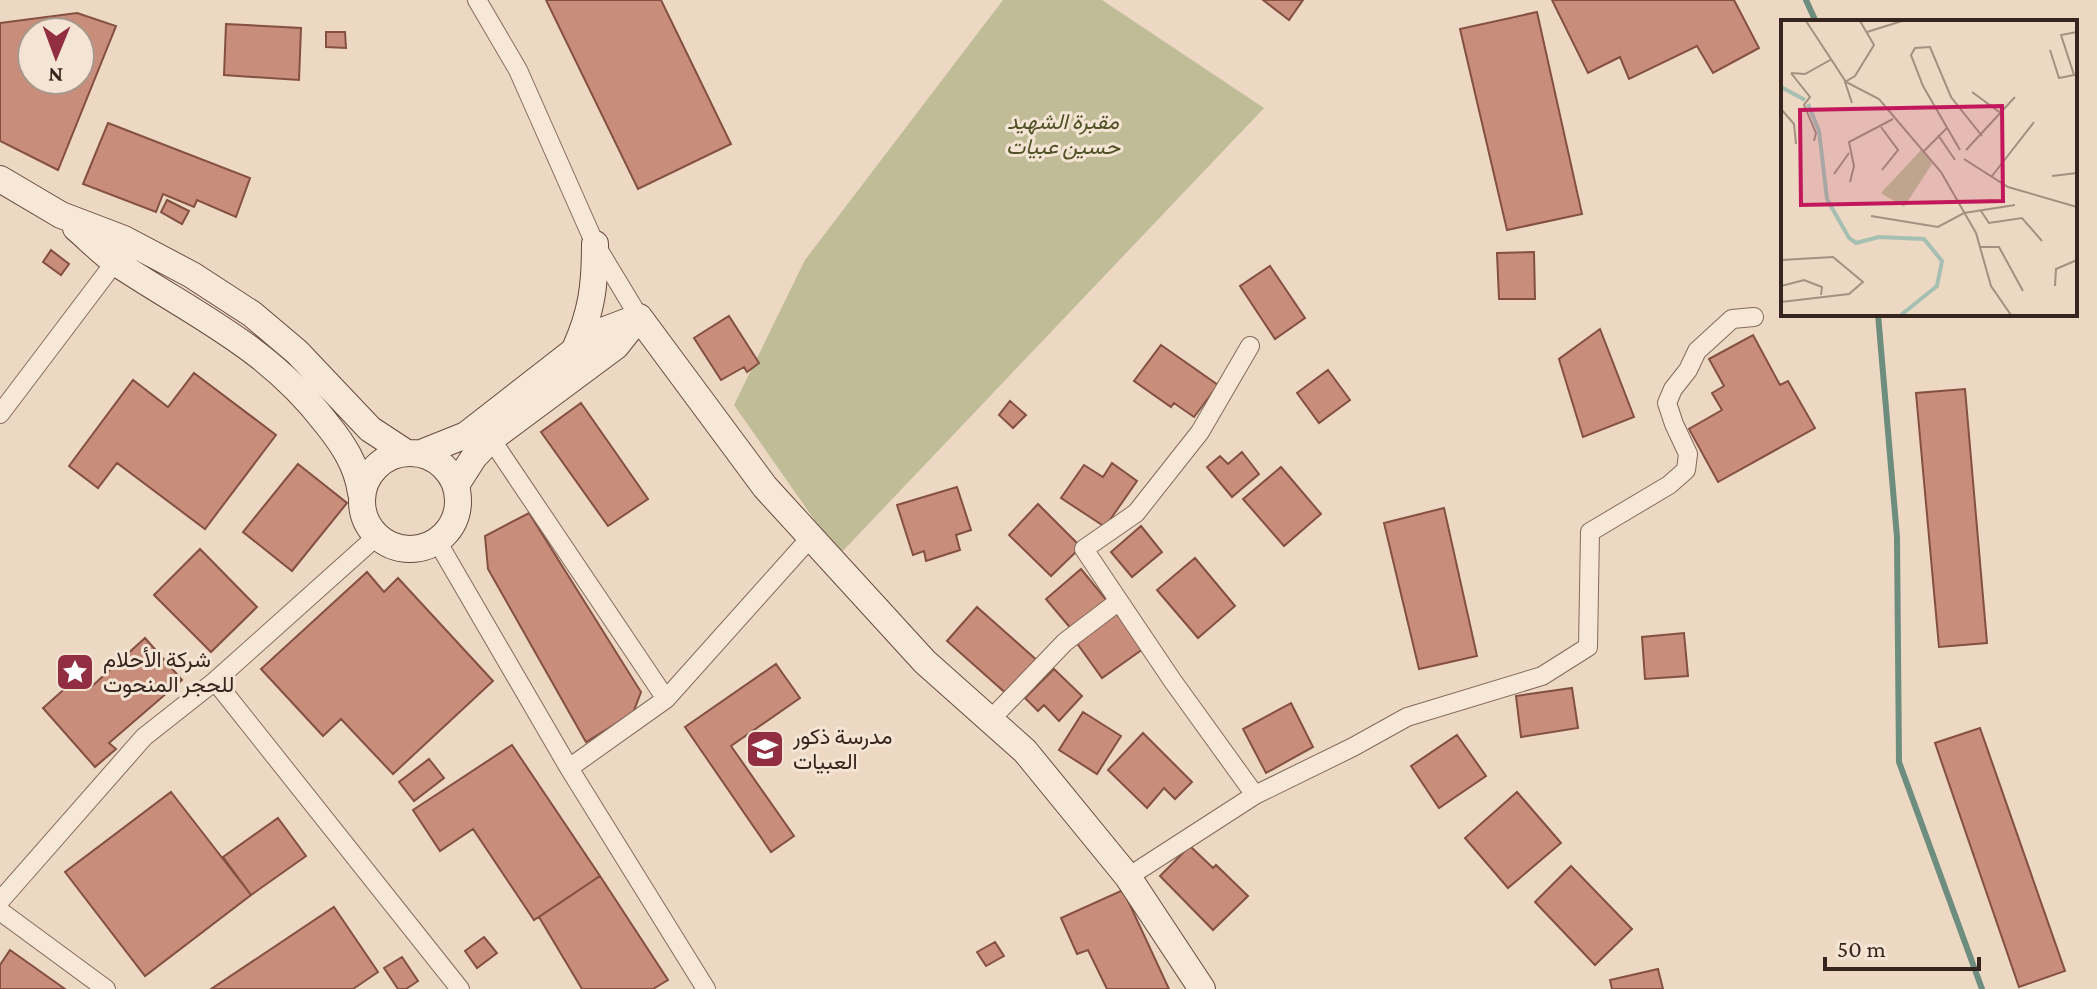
<svg xmlns="http://www.w3.org/2000/svg" width="2097" height="989" viewBox="0 0 2097 989" font-family="'Crimson Pro',Vazirmatn,serif">
	<rect width="100%" height="100%" fill="#ecd8c3"/>
	<!-- cemetery -->
	<path fill="#bfbc97" d="M1003,0H1102L1264,108L839,555L734,405L805,260Z"/>
	<g fill="none" stroke-linecap="round" stroke-linejoin="round">
		<!-- stream -->
		<path stroke="#6d8d7f" stroke-width="6" d="M1806,0L1816,22
			M1878,314L1897,537L1899,762L1982,989"/>
	</g>
	<!-- building -->
	<path fill="#c88d7b" stroke="#845042" stroke-width="2" fill-rule="evenodd" d="M546,0H661L731,144L638,189Z
		M1263,0H1303L1289,20Z
		M1552,0H1734L1759,48L1713,73L1697,46L1629,79L1620,57L1588,73Z
		M1537,12L1582,214L1507,230L1460,29Z
		M77,13L116,26L58,170L0,141V23ZM32,32H80V80H32Z
		M226,24L301,28L299,80L224,75Z
		M326,32H345L346,48L326,47Z
		M108,123L250,178L236,217L197,200L194,207L163,194L156,212L83,184Z
		M167,200L189,211L182,224L161,212Z
		M51,250L69,264L61,275L43,262Z
		M1534,252L1535,299H1499L1497,253Z
		M1270,266L1305,318L1275,339L1240,286Z
		M729,316L759,363L747,372L744,367L721,380L694,338Z
		M1600,329L1634,417L1583,437L1559,359Z
		M1753,335L1780,385L1788,381L1815,428L1718,482L1689,429L1722,410L1712,393L1724,386L1709,359Z
		M1161,345L1218,385L1194,417L1174,403L1171,407L1134,381Z
		M1328,370L1350,400L1319,423L1297,393Z
		M194,373L276,435L205,529L117,463L98,488L69,466L133,380L168,407Z
		M1965,389L1987,643L1939,647L1916,393Z
		M1010,401L1026,415L1013,428L999,415Z
		M581,403L648,499L608,526L541,432Z
		M1242,452L1259,474L1232,497L1207,467L1220,456L1228,464Z
		M1112,463L1137,481L1105,527L1061,498L1084,465L1103,477Z
		M298,464L347,503L292,571L243,532Z
		M1281,467L1321,514L1284,546L1243,499Z
		M957,487L971,530L956,535L960,550L926,561L924,551L913,555L897,505Z
		M1038,504L1081,547L1051,576L1009,535Z
		M1444,508L1477,656L1419,669L1384,523Z
		M529,513L641,692L633,713L586,742L488,569L485,536Z
		M1141,526L1162,552L1132,577L1111,552Z
		M200,549L257,607L211,652L154,595Z
		M1195,558L1235,606L1198,638L1157,590Z
		M1081,569L1108,602L1073,631L1046,599Z
		M367,572L384,592L398,578L493,681L393,774L341,719L323,736L261,669Z
		M977,607L1039,662L1009,696L947,641Z
		M1116,613L1143,649L1102,678L1076,642Z
		M1684,633L1688,676L1645,679L1642,637Z
		M145,638L182,680L109,743L116,749L95,767L43,708L79,676L90,688Z
		M776,664L800,698L731,746L794,836L771,852L685,727Z
		M1054,669L1082,696L1059,721L1044,705L1038,711L1025,698Z
		M1572,688L1578,728L1521,737L1516,696Z
		M1291,703L1313,747L1266,773L1243,729Z
		M1083,712L1121,736L1097,774L1059,750Z
		M1980,728L2065,971L2019,987L1935,743Z
		M1143,733L1192,782L1175,799L1164,788L1147,808L1108,770Z
		M1457,735L1486,776L1439,808L1411,766Z
		M512,745L600,876L534,920L473,829L440,851L413,810Z
		M429,759L444,778L414,801L399,782Z
		M171,792L251,895L145,976L65,872Z
		M1517,792L1561,843L1508,888L1465,838Z
		M278,818L306,856L251,895L223,857Z
		M1190,846L1213,868L1216,865L1248,896L1213,930L1160,876Z
		M1571,866L1632,929L1595,965L1535,902Z
		M600,876L668,980L653,989H582L539,917Z
		M1123,890L1169,989H1107L1088,950L1077,954L1061,918Z
		M334,907L378,972L353,989H211Z
		M484,937L497,953L477,968L465,951Z
		M995,942L1004,956L986,966L977,952Z
		M10,950L65,989H0V965Z
		M402,957L418,981L406,989H398L384,968Z
		M1658,969L1663,989H1612L1610,980Z"/>
	<g fill="none" stroke-linecap="round" stroke-linejoin="round">
		<!-- street casing -->
		<g stroke="#856a5b" stroke-width="20">
			<path id="street" d="M477,0L518,70L595,244L639,317
				M1250,346L1200,432L1136,513L1084,549L1172,680L1255,795
				M0,414L115,262
				M491,439L666,699
				M437,541L569,768L706,989
				M215,681L460,989
				M990,720L1065,642L1119,601
				M569,768L666,699L811,537
				M1128,877L1255,795L1353,747L1407,717L1542,676L1588,647L1590,532L1669,485L1686,470L1688,454L1674,424L1667,403L1673,389L1688,370L1697,351L1732,319L1754,317
				M0,901L144,737L215,681L377,536
				M0,911L106,989"/>
		</g>
		<!-- secondary casing -->
		<g stroke="#674b3e" stroke-width="28">
			<path id="secondary" d="M0,179L61,215L124,239L192,275L252,314L297,352L370,429L405,452
				M76,228C90,240 103,254 118,264C195,315 268,347 326,423C343,444 357,465 361,493
				M639,317L765,487L925,662L1025,751L1128,877L1202,989
				M575,349C592,311 595,285 595,244
				M362 501a48 48 0 1 1 96 0a48 48 0 1 1-96 0Z
				M421,453L466,435L597,333L639,317
				M456,485L474,457L491,439L616,346L639,317"/>
		</g>
		<!-- street -->
		<use href="#street" stroke="#f7e7d6" stroke-width="18"/>
		<!-- secondary -->
		<use href="#secondary" stroke="#f7e7d6" stroke-width="26"/>
	</g>
	<!-- icons -->
	<defs>
		<g id="sight-square" transform="scale(2)"><rect x="-9" y="-9" width="18" height="18" rx="4" fill="#922e41" stroke="#f4e4d3"/><path d="M0-6L1.8-2.2L6-1.7L2.9 1.2L3.7 5.4L0 3.3L-3.7 5.4L-2.9 1.2L-6-1.7L-1.8-2.2Z" fill="#fff"/></g>
		<g id="school-square" transform="scale(2)"><rect x="-9" y="-9" width="18" height="18" rx="4" fill="#922e41" stroke="#f4e4d3"/><path d="M0-5L7-2L0 1L-7-2ZM-4 1L0 2.5L4 1V4Q0 6-4 4Z" fill="#fff"/></g>
	</defs>
	<g fill-rule="evenodd">
		<use href="#sight-square" x="75" y="672"/>
		<use href="#school-square" x="765" y="749"/>
	</g>
	<g text-anchor="middle" dominant-baseline="central" stroke-width="6" stroke-linejoin="round" paint-order="stroke">
		<!-- park labels -->
		<g font-size="22" font-style="italic" fill="#4f5226" stroke="#f4e4d3">
			<text x="1063" y="121">مقبرة الشهيد<tspan x="1063" dy="25">حسين عبيات</tspan></text>
		</g>
		<!-- poi labels -->
		<g font-size="22" fill="#36251e" stroke="#f4e4d3" text-anchor="start">
			<text x="103" y="659">شركة الأحلام<tspan x="103" dy="25">للحجر المنحوت</tspan></text>
			<text x="793" y="736">مدرسة ذكور<tspan x="793" dy="25">العبيات</tspan></text>
		</g>
	</g>
	<!-- overview -->
	<g transform="translate(1781 20)">
		<rect width="296" height="296" fill="#ecd8c3"/>
		<path d="M141,129L151,144L123,187L100,173Z" fill="#bfbc97"/>
		<path fill="none" stroke="#a5bfb3" stroke-width="4" d="M0,67L24,80M27,84L38,111L46,179L68,218L75,223L98,217L143,219L161,241L156,266L120,295"/>
		<path fill="none" stroke="#a39081" stroke-width="2" d="M25,1L65,62L98,79L160,152L195,213L210,266L230,295M86,12L121,1M269,30L278,58L293,55L280,15L296,12M10,53L29,77L23,85L35,113L33,121M10,53L24,54L51,39M191,72L221,94M71,83L64,62L74,56L93,25L79,1M0,89L13,104L15,124M100,107L117,130L101,150M157,115L174,140M179,130L142,66L130,35L134,28L149,27L170,77L201,116M185,130L234,77M143,131L166,108M183,139L227,167L296,187M53,154L68,133M211,156L253,102M271,156L296,153M69,162L73,146L68,122L112,99M200,191L208,203L241,198L261,221M90,196L157,207L183,193L234,185M198,227H218L242,271M0,240L52,237L82,262L68,274L0,282M0,266L23,260L41,267L40,275M274,266L275,249L296,240"/>
		<path fill="#c2185b" fill-opacity="0.15" stroke="#c2185b" stroke-width="4" d="M221,86L222,181L20,185L19,90Z"/>
		<rect width="296" height="296" fill="none" stroke="#36251e" stroke-width="4"/>
	</g>
	<!-- north arrow -->
	<g transform="translate(56 56) rotate(181)"><circle r="38" fill="#f4e4d3" stroke="#a8988b" stroke-width="2"/>
	<path d="M0-6L14 30L0 20L-14 30Z" fill="#922e41"/>
	<text y="-12" font-size="22" font-weight="bold" text-anchor="middle" fill="#36251e">N</text>
	</g>
	<!-- scale -->
	<path d="M1825 957v12h154v-12" fill="none" stroke="#36251e" stroke-width="4"/>
	<text x="1837" y="957" font-size="24" fill="#36251e" stroke="#f4e4d3" stroke-width="6" paint-order="stroke">50 m</text>
</svg>
